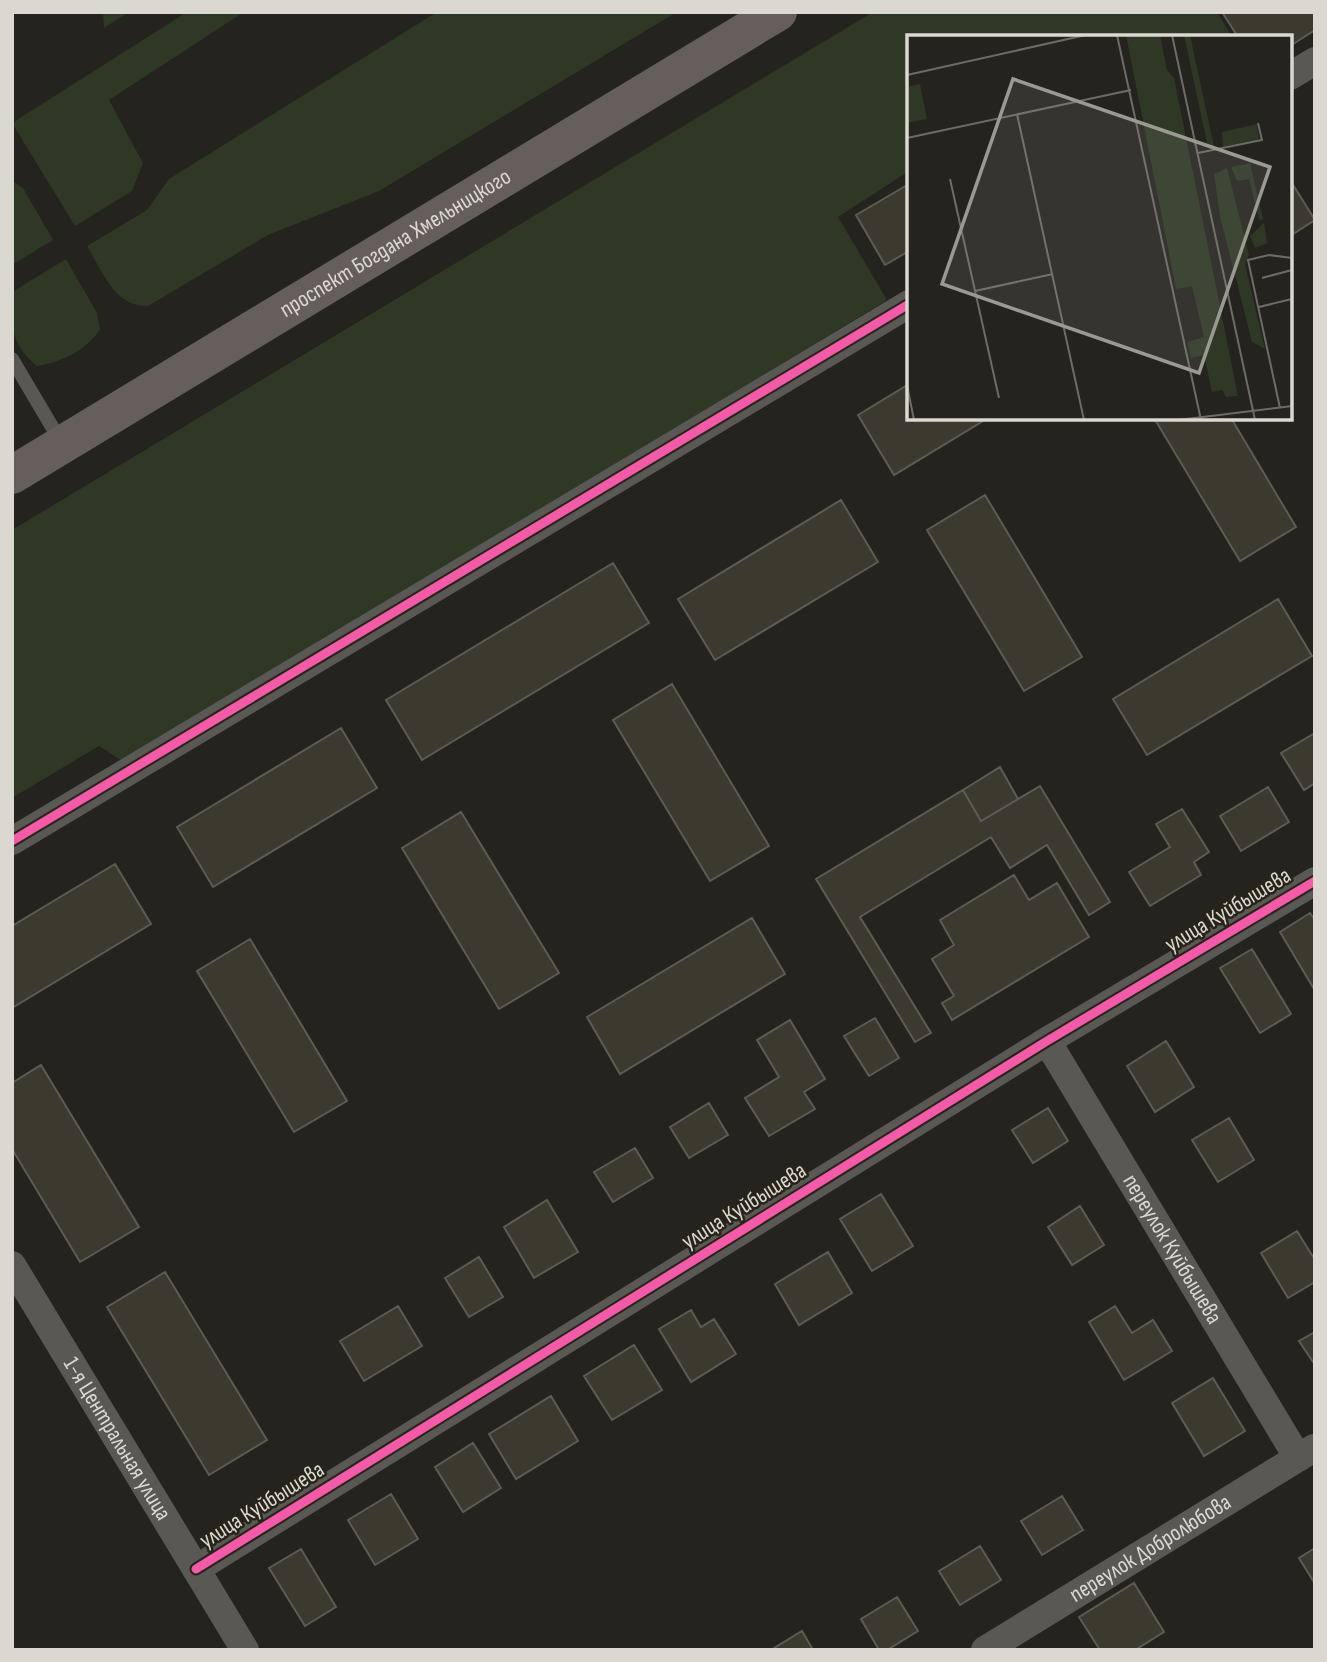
<svg xmlns="http://www.w3.org/2000/svg" width="1327" height="1662" viewBox="0 0 1327 1662" font-family="'Sofia Sans Condensed',sans-serif">
	<rect width="100%" height="100%" fill="#24231e"/>
	<!-- green -->
	<path fill="#2e3825" d="M103,12H129L104,28Z
		M187,12H244L109,100L143,163L132,191L75,226L12,123Z
		M437,12H677L379,191L268,235L148,306C114,307 103,272 87,246L147,210L169,179Z
		M873,12H1217L1232,37H909V171L838,217L887,300L125,763L99,746L12,798V530Z
		M12,181L23,188L53,240L12,265Z
		M66,259L97,313L100,329C88,349 61,363 37,366C9,343 12,325 12,292Z"/>
	<!-- building -->
	<path fill="#3c392f" stroke="#5c5b56" stroke-width="2" d="M1222,12H1315V30L1290,46V37H1238Z
		M1290,180L1315,220L1290,236Z
		M909,184V251L885,265L856,215Z
		M909,384V418H988L894,475L858,415Z
		M1154,418H1231L1296,527L1240,561Z
		M985,495L1082,657L1024,691L927,530Z
		M841,500L878,562L715,660L678,599Z
		M613,563L649,623L422,760L386,700Z
		M1278,599L1312,656L1147,755L1113,699Z
		M672,684L769,846L710,881L613,720Z
		M341,728L377,788L213,887L177,827Z
		M1315,733V783L1304,790L1281,753Z
		M1000,767L1018,799L981,821L963,790Z
		M1040,786L1110,902L1089,915L1047,845L1010,868L991,837L860,917L931,1033L915,1042L816,879L963,790L981,821Z
		M1268,787L1289,822L1241,851L1220,816Z
		M1182,809L1209,852L1194,862L1201,875L1150,906L1129,872L1170,847L1156,824Z
		M461,812L559,973L499,1009L402,848Z
		M115,864L151,924L12,1008V926Z
		M1014,875L1029,900L1057,883L1089,937L952,1020L942,1003L954,996L932,959L954,945L940,920Z
		M1310,913L1315,920L1314,989L1280,932Z
		M752,918L785,974L620,1074L587,1017Z
		M250,939L347,1101L294,1132L197,971Z
		M1252,949L1291,1014L1260,1033L1220,968Z
		M875,1018L899,1058L869,1076L844,1036Z
		M790,1020L825,1079L804,1092L815,1109L769,1136L745,1098L779,1077L757,1040Z
		M1166,1041L1194,1087L1155,1112L1127,1066Z
		M41,1065L139,1227L80,1262L12,1149V1083Z
		M709,1103L728,1135L689,1158L670,1127Z
		M1048,1108L1068,1141L1033,1163L1012,1130Z
		M1229,1118L1254,1160L1218,1182L1192,1140Z
		M635,1148L653,1178L613,1202L594,1172Z
		M881,1194L913,1246L872,1271L840,1219Z
		M547,1200L578,1252L534,1278L504,1227Z
		M1080,1206L1104,1245L1072,1265L1048,1227Z
		M1297,1231L1315,1260V1282L1288,1298L1261,1253Z
		M828,1252L852,1293L799,1325L775,1284Z
		M479,1257L503,1297L469,1317L445,1278Z
		M165,1272L267,1440L209,1475L107,1307Z
		M398,1306L422,1346L364,1381L340,1341Z
		M1115,1306L1132,1333L1153,1320L1172,1351L1124,1380L1089,1322Z
		M691,1310L701,1327L714,1319L736,1354L691,1382L659,1329Z
		M1315,1332V1365L1299,1341Z
		M634,1345L662,1390L612,1420L584,1376Z
		M1213,1378L1245,1431L1204,1456L1172,1403Z
		M551,1396L578,1441L516,1479L489,1434Z
		M473,1443L501,1488L463,1512L435,1467Z
		M391,1494L418,1539L375,1565L348,1520Z
		M1062,1496L1083,1530L1042,1555L1021,1521Z
		M980,1546L1001,1580L960,1605L939,1571Z
		M1315,1548V1584L1299,1558Z
		M301,1549L336,1607L305,1626L269,1568Z
		M1134,1583L1164,1632L1135,1650H1100L1079,1617Z
		M897,1597L918,1631L887,1650H879L861,1619Z
		M802,1631L813,1650H771Z"/>
	<g fill="none" stroke-linecap="round" stroke-linejoin="round">
		<!-- service -->
		<path stroke="#595854" stroke-width="14" d="M12,359L61,442"/>
		<!-- minor -->
		<g stroke="#595854" stroke-width="28">
			<path d="M1290,76L1315,61"/>
			<path d="M12,841L909,304"/>
			<path id="s1" d="M1047,1041L1298,1458"/>
			<path id="s2" d="M12,1265L245,1650"/>
			<path d="M196,1569L1047,1041L1315,881"/>
			<path id="s3" d="M985,1650L1314,1448"/>
		</g>
		<!-- primary -->
		<path stroke="#665e5a" stroke-width="38" id="s4" d="M12,475L778,12"/>
		<!-- cycleway casing -->
		<g stroke="#28241a" stroke-width="13">
			<path id="cycleway" d="M12,841L909,304
				M196,1569L1047,1041L1315,881"/>
		</g>
		<!-- cycleway -->
		<use href="#cycleway" stroke="#f35aa7" stroke-width="9"/>
	</g>
	<g text-anchor="middle" dominant-baseline="central" stroke-width="5" stroke-linejoin="round" paint-order="stroke">
		<!-- street labels -->
		<g font-size="23" fill="#dad8d1" stroke="#28241a">
			<text stroke="none"><textPath href="#s4" startOffset="448">проспект Богдана Хмельницкого</textPath></text>
			<text transform="translate(1228 910) rotate(-31)">улица Куйбышева</text>
			<text transform="translate(744 1206) rotate(-32)">улица Куйбышева</text>
			<text stroke="none"><textPath href="#s1" startOffset="243">переулок Куйбышева</textPath></text>
			<text stroke="none"><textPath href="#s2" startOffset="203">1-я Центральная улица</textPath></text>
			<text transform="translate(262 1505) rotate(-32)">улица Куйбышева</text>
			<text stroke="none"><textPath href="#s3" startOffset="194">переулок Добролюбова</textPath></text>
		</g>
	</g>
	<!-- overview -->
	<g transform="translate(907 35)">
		<rect width="385" height="385" fill="#24231e"/>
		<path d="M219,0H253L260,35L267,43L331,361L319,362L315,355L305,357L297,320L284,323L280,307L297,302L285,251L269,254ZM277,0H283L307,112L300,108ZM13,49L20,84L0,88V52ZM350,89L352,105L316,112L315,97ZM343,128L356,184L352,185L342,144L330,146L324,132ZM320,133L342,220L338,229L358,314L345,307L313,181L307,139ZM357,188L360,208L348,213L343,201Z" fill="#2e3825"/>
		<path fill="none" stroke="#6d6b66" stroke-width="2" d="M210,0L294,385M265,0L348,385M0,40L179,0M110,79L177,385M0,103L224,55M291,118L355,105L351,88M43,144L92,363M355,243L385,235M68,256L146,239M352,272L385,264M0,350L7,385M373,373L341,225L362,220L385,223M271,385L385,371"/>
		<path fill="#9a9992" fill-opacity="0.15" stroke="#9a9992" stroke-width="3.5" d="M106,44L363,132L292,338L35,249Z"/>
		<rect width="385" height="385" fill="none" stroke="#dad8d1" stroke-width="3.5"/>
	</g>
	<!-- border -->
	<rect width="1327" height="1662" fill="none" stroke="#dad8d1" stroke-width="28"/>
</svg>
